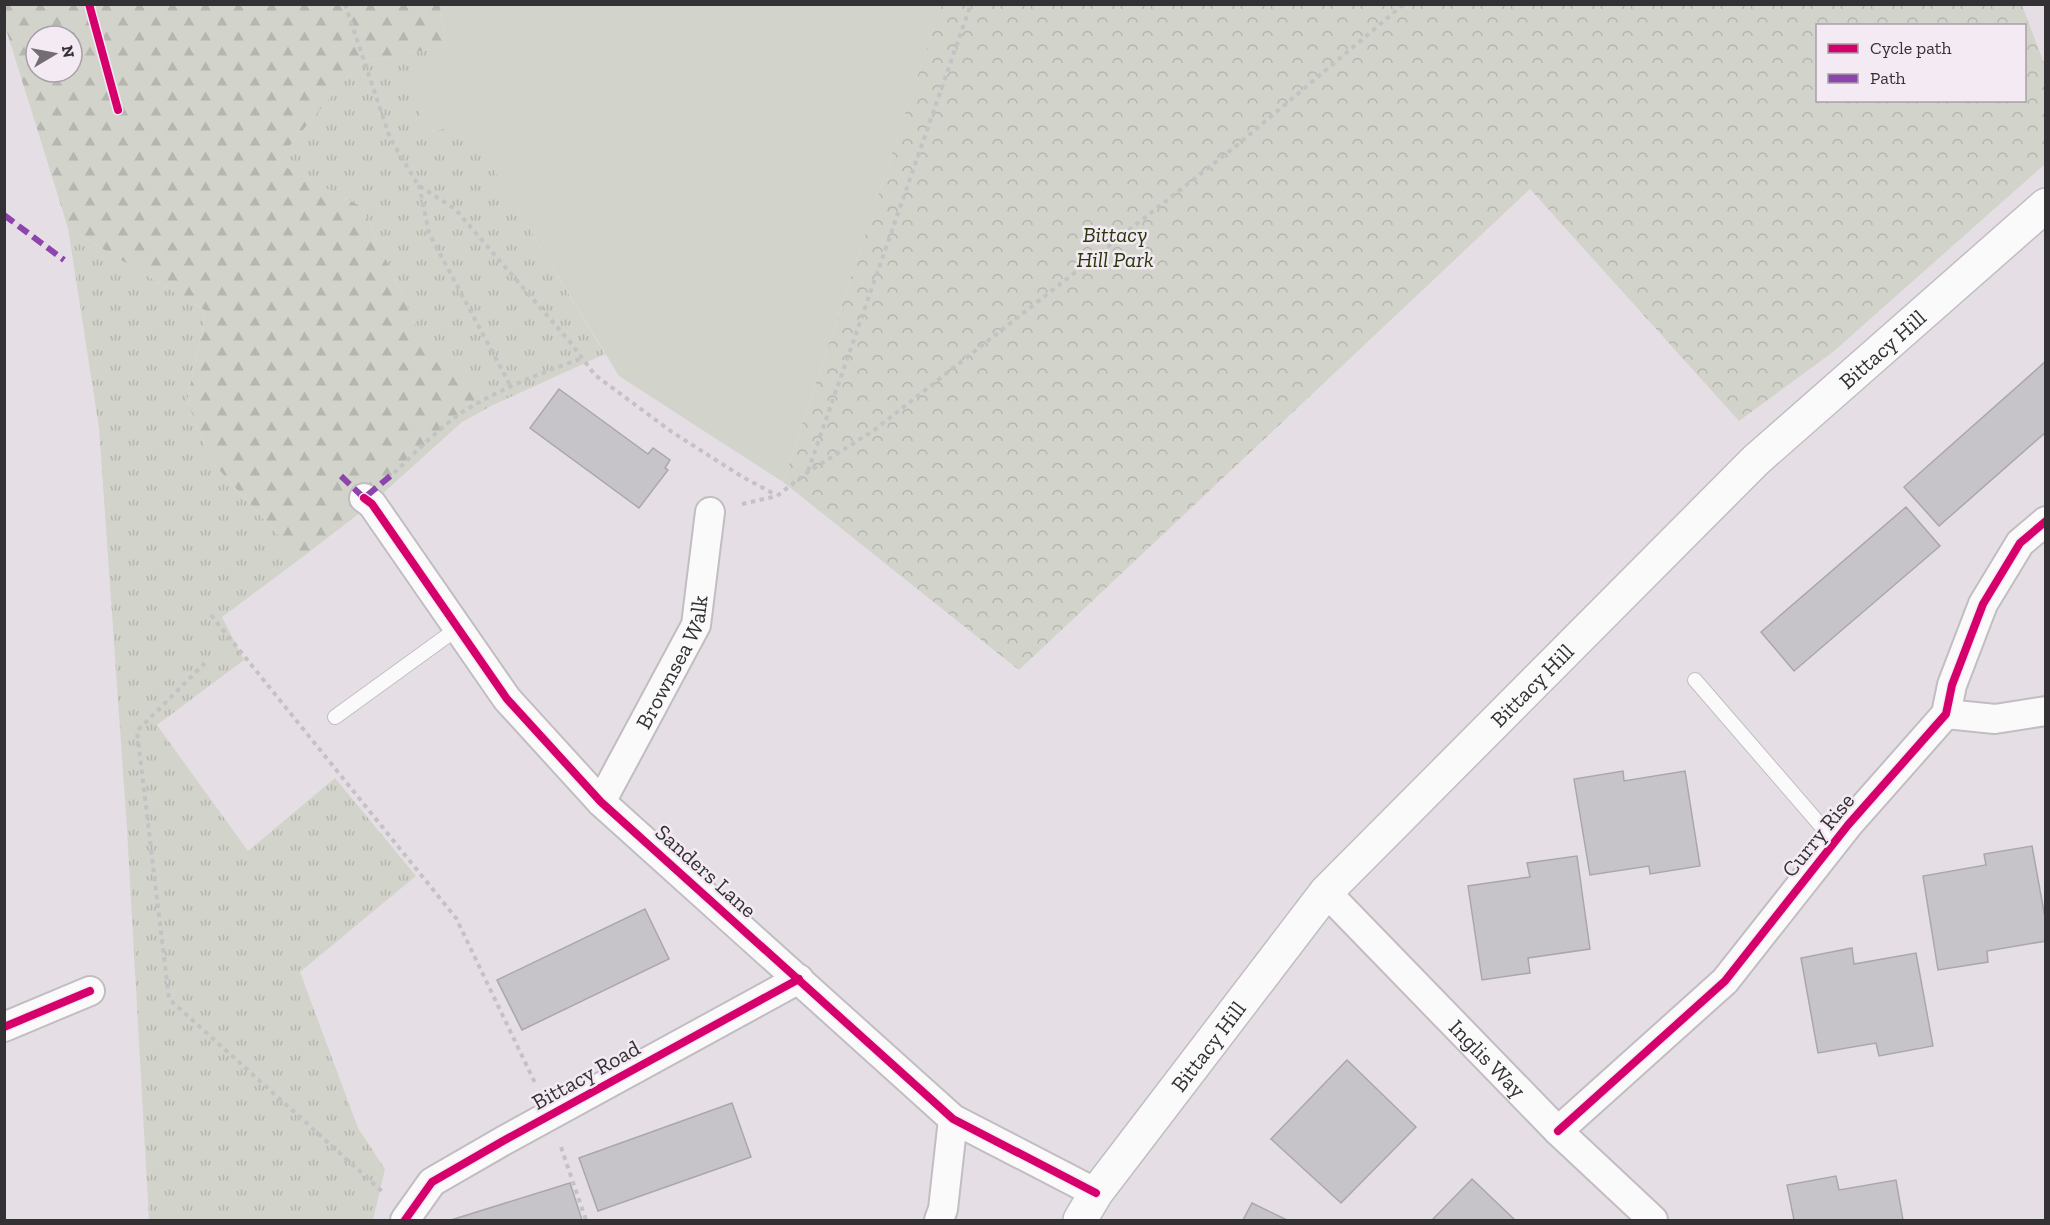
<svg xmlns="http://www.w3.org/2000/svg" width="2050" height="1225" viewBox="0 0 2050 1225" font-family="'Zilla Slab',serif">
	<defs>
		<pattern id="grass-tufts" width="24" height="20" patternUnits="userSpaceOnUse" patternTransform="scale(1.5)"><rect width="24" height="20" fill="#d2d4cb"/><path d="M3 7l-1-3M5 7V3M7 7l1-3M15 17l-1-3M17 17v-4M19 17l1-3" fill="none" stroke="#b5b6af"/></pattern>
		<pattern id="forest-firs" width="22" height="20" patternUnits="userSpaceOnUse" patternTransform="scale(1.5)"><rect width="22" height="20" fill="#d2d4cb"/><path d="M5 1l3.5 6h-7zM16 11l3.5 6h-7z" fill="#b5b6af"/></pattern>
		<pattern id="park-crowns" width="20" height="18" patternUnits="userSpaceOnUse" patternTransform="scale(1.5)"><rect width="20" height="18" fill="#d2d4cb"/><path d="M2 6a3 3 0 1 1 6 0M12 15a3 3 0 1 1 6 0" fill="none" stroke="#b5b6af"/></pattern>
	</defs>
	<rect width="100%" height="100%" fill="#e5dfe5"/>
	<!-- grass -->
	<path fill="url(#grass-tufts)" d="M446,46L428,133L465,122L605,354L491,406L419,332L362,207L276,162L359,63Z
		M68,228L206,311L187,401L212,462L300,559L222,617L244,660L157,725L248,851L335,778L416,876L300,972L358,1128L385,1169L373,1220H149L127,829L99,428Z"/>
	<!-- forest -->
	<path fill="url(#forest-firs)" fill-rule="evenodd" d="M4,5H440L446,46L359,63L276,162L362,207L419,332L491,406L462,422L370,505L300,559L212,462L187,401L206,311L68,228L5,26ZM36,36H72V72H36Z"/>
	<!-- park -->
	<path fill="url(#park-crowns)" fill-rule="evenodd" d="M941,5H2022L2045,66V164L1833,352L1739,421L1530,189L1019,670L783,482ZM1818,26H2024V100H1818Z"/>
	<!-- garden -->
	<path fill="#d2d4cb" d="M440,5H941L783,482L619,376L465,123L427,133L407,78L446,46Z"/>
	<!-- building -->
	<path fill="#c7c4c9" stroke="#aaa7ac" stroke-width="1.5" d="M2046,361V432L1939,526L1904,487Z
		M559,389L648,454L653,448L670,460L665,468L668,470L639,508L530,428Z
		M1906,507L1940,546L1794,671L1761,632Z
		M1623,771L1624,781L1685,771L1700,866L1650,874L1649,866L1590,875L1574,779Z
		M2032,846L2046,923V941L1987,951L1988,962L1938,970L1923,876L1986,865L1984,854Z
		M1577,856L1590,949L1528,958L1530,973L1482,980L1468,886L1530,877L1527,863Z
		M645,909L669,959L522,1030L497,980Z
		M1852,948L1854,964L1916,953L1933,1046L1879,1056L1876,1043L1818,1053L1801,958Z
		M1347,1060L1416,1127L1341,1203L1271,1139Z
		M732,1103L751,1157L598,1211L579,1158Z
		M1836,1176L1839,1190L1896,1180L1903,1220H1794L1787,1185Z
		M1472,1179L1515,1220H1432Z
		M570,1183L582,1220H451Z
		M1252,1203L1287,1220H1243Z"/>
	<g fill="none" stroke-linecap="round" stroke-linejoin="round">
		<!-- lane casing -->
		<g stroke="#c1bdc1" stroke-width="16">
			<path id="lane" d="M1695,680L1835,842
				M335,717L458,628"/>
		</g>
		<!-- street casing -->
		<g stroke="#c1bdc1" stroke-width="32">
			<g id="street">
				<path d="M364,498L372,504L507,699L601,802L953,1119L1096,1193"/>
				<path d="M1946,714L1995,719L2046,711"/>
				<path id="s1" d="M601,802L696,625L710,512"/>
				<path id="s2" d="M1326,892L1558,1131L1653,1220"/>
				<path d="M4,1027L90,991"/>
				<path d="M1558,1131L1725,981L1848,825L1946,714L1952,685L1983,604L2020,543L2046,521"/>
				<path d="M405,1220L432,1182L503,1141L799,979"/>
				<path d="M939,1220L943,1209L953,1119"/>
			</g>
		</g>
		<!-- secondary casing -->
		<g stroke="#c1bdc1" stroke-width="36">
			<g id="secondary">
				<path id="s3" d="M1080,1220L1096,1193L1326,892L1756,460L2046,205"/>
			</g>
		</g>
		<!-- path -->
		<path stroke="#c4c2c4" stroke-width="4" stroke-dasharray="4.5 4.5" stroke-linecap="butt" d="M345,4L390,138L418,185L455,209L570,342L595,375L672,432L741,476L776,495
			M419,185L429,233L511,387
			M808,471L971,4
			M394,473C419,449 445,421 476,404C507,386 549,370 583,358
			M742,504L777,496L808,472L873,431L1236,146L1404,4
			M211,615L456,918L536,1085
			M205,663L137,731L169,999L385,1194
			M561,1147L586,1220"/>
		<!-- lane -->
		<use href="#lane" stroke="#fbfafb" stroke-width="14"/>
		<!-- street -->
		<use href="#street" stroke="#fbfafb" stroke-width="28"/>
		<!-- secondary -->
		<use href="#secondary" stroke="#fbfafb" stroke-width="33"/>
		<!-- quiet -->
		<path stroke="#8e44ad" stroke-width="6" stroke-dasharray="12 6" stroke-linecap="butt" d="M4,215L64,260
			M341,476L364,498L394,473"/>
		<!-- cycleway casing -->
		<g stroke="#f4eaf4" stroke-width="11">
			<path id="cycleway" d="M89,4L118,110
				M364,498L372,504L507,699L601,802L953,1119L1096,1193
				M4,1027L90,991
				M1558,1131L1725,981L1848,825L1946,714L1952,685L1983,604L2020,543L2046,521
				M405,1220L432,1182L503,1141L799,979"/>
		</g>
		<!-- cycleway -->
		<use href="#cycleway" stroke="#d6006c" stroke-width="8"/>
	</g>
	<g text-anchor="middle" dominant-baseline="central" stroke-width="5" stroke-linejoin="round" paint-order="stroke">
		<!-- park labels -->
		<g font-size="22" font-style="italic" fill="#29380a" stroke="#f4eaf4">
			<text x="1115" y="234">Bittacy<tspan x="1115" dy="25">Hill Park</tspan></text>
		</g>
		<!-- street labels -->
		<g font-size="22" fill="#343134" stroke="#f4eaf4">
			<text stroke="none"><textPath href="#s3" startOffset="1188">Bittacy Hill</textPath></text>
			<text stroke="none"><textPath href="#s1" startOffset="158">Brownsea Walk</textPath></text>
			<text stroke="none"><textPath href="#s3" startOffset="702">Bittacy Hill</textPath></text>
			<text transform="translate(1818 835) rotate(-51)">Curry Rise</text>
			<text transform="translate(706 871) rotate(42)">Sanders Lane</text>
			<text stroke="none"><textPath href="#s3" startOffset="216">Bittacy Hill</textPath></text>
			<text stroke="none"><textPath href="#s2" startOffset="232">Inglis Way</textPath></text>
			<text transform="translate(586 1075) rotate(-29)">Bittacy Road</text>
		</g>
	</g>
	<!-- border -->
	<rect width="2050" height="1225" fill="none" stroke="#343134" stroke-width="12"/>
	<!-- legend -->
	<rect x="1816" y="24" width="210" height="78" fill="#f4eaf4" stroke="#a7a0a7" stroke-width="1.5"/>
	<rect x="1828" y="44" width="30" height="9" fill="#d6006c" stroke="#a7a0a7" stroke-width="1.5"/>
	<text x="1870" y="54" font-size="18" fill="#343134">Cycle path</text>
	<rect x="1828" y="74" width="30" height="9" fill="#8e44ad" stroke="#a7a0a7" stroke-width="1.5"/>
	<text x="1870" y="84" font-size="18" fill="#343134">Path</text>
	<!-- north arrow -->
	<g transform="translate(54 54) rotate(80)"><circle r="28" fill="#f4eaf4" stroke="#a7a0a7" stroke-width="1.5"/>
	<path d="M0-4.5L10 22L0 15L-10 22Z" fill="#726e72"/>
	<text y="-9" font-size="16" font-weight="bold" text-anchor="middle" fill="#343134">N</text>
	</g>
</svg>
